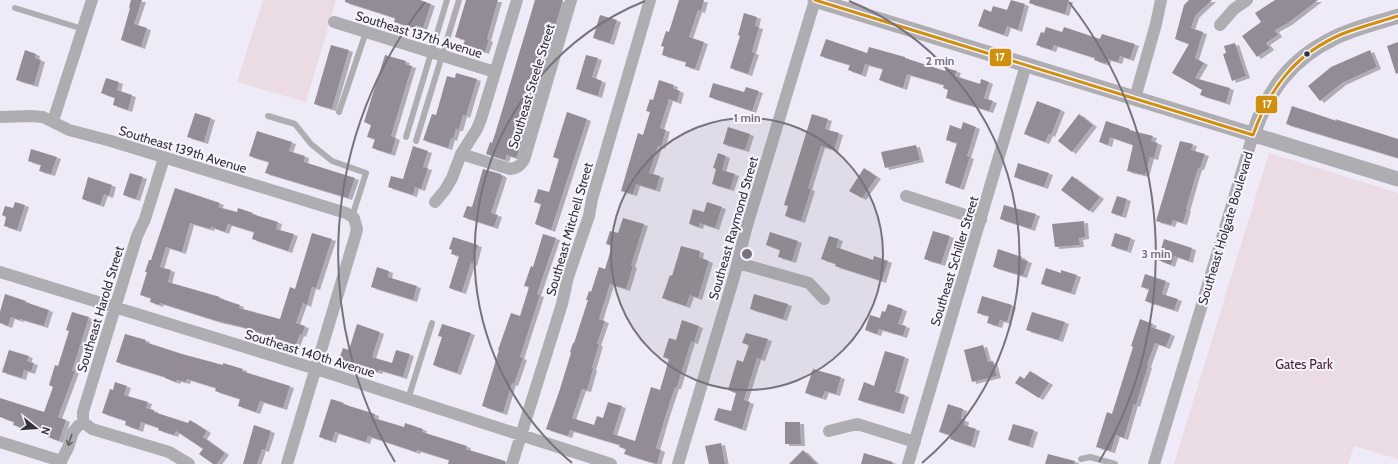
<svg xmlns="http://www.w3.org/2000/svg" width="1398" height="464" viewBox="0 0 1398 464" font-family="Cabin,sans-serif">
	<defs>
		<filter id="shadow"><feDropShadow dx="4" dy="2" stdDeviation="0" flood-color="#0004"/></filter>
	</defs>
	<rect width="100%" height="100%" fill="#efeaf8"/>
	<!-- green -->
	<path fill="#eadbe5" d="M263,0H336L306,102L237,82Z
		M1269,153L1398,193V459L1354,446L1348,464H1174Z"/>
	<!-- building -->
	<path fill="#938c96" filter="url(#shadow)" d="M131,0H142L134,24L147,28L141,47L121,40L130,8L129,7Z
		M345,0H420L431,4L423,28L416,25L415,28L394,22L395,18L345,2Z
		M466,0H498L487,39L489,40L485,52L463,45L465,40L455,37Z
		M535,0H563L517,157L516,158L507,155L505,160L486,154L490,142L492,143L496,131Z
		M679,0H704L701,11L698,10L689,37L704,42L695,69L685,66L686,62L662,55L664,47L661,46L666,31L669,32Z
		M1011,0L1025,4L1018,30L1007,26L1004,35L978,26L984,9L991,12L993,6L1007,10Z
		M1030,0H1069L1065,14L1029,3Z
		M1189,0H1212L1195,16L1191,28L1203,32L1195,58L1204,63L1195,78L1230,88L1226,103L1200,95L1202,90L1172,73L1189,44L1175,39L1184,5Z
		M1275,0H1318L1288,23L1275,30L1278,35L1266,43L1270,48L1257,57L1242,36L1261,22L1255,13Z
		M744,13L757,17L755,26L759,27L752,52L755,53L748,74L730,68L740,36L738,35Z
		M600,15L617,20L610,43L593,38Z
		M1046,27L1062,32L1064,27L1100,39L1102,34L1135,44L1130,59L1120,56L1118,62L1107,59L1106,64L1094,60L1095,58L1054,45L1052,50L1036,45L1041,32L1044,33Z
		M826,39L867,53L869,47L905,57V58L945,71L946,68L957,71L955,76L980,84L981,79L989,82L984,98L993,101L989,111L946,98L948,90L943,88L944,85L907,74L903,88L879,80L883,69L865,64L862,75L848,70L850,65L820,56Z
		M1398,42V73L1396,74L1387,46Z
		M1235,43L1246,76L1232,81L1223,54L1226,53L1224,46Z
		M331,45L349,50L332,109L314,104Z
		M25,50L36,54L35,58L41,60L34,85L16,80Z
		M1370,50L1377,67L1342,83L1320,101L1308,86L1331,67Z
		M385,55L406,61L405,64L412,66L391,136L396,138L391,154L372,148L375,139L367,137L371,125L364,122Z
		M586,55L598,58L592,77L602,81L598,96L576,89Z
		M456,73L477,79L466,116L463,115L459,129H456L453,139L451,138L448,148L423,140L432,114L436,115L447,76L455,78Z
		M106,78L119,82L115,98L101,93Z
		M659,80L674,85L673,88L680,91L677,102L669,99L660,128L666,130L661,147L658,146L649,173L660,176L656,190L636,184L633,194L621,191L638,133L643,135L650,112L646,111L650,99L653,100Z
		M713,83L744,92L746,87L759,91L752,111L709,97Z
		M117,90L132,95L128,110L113,105Z
		M1037,101L1061,110L1051,135L1049,134L1045,142L1024,134Z
		M1292,106L1337,121L1335,119L1398,139V158L1286,124Z
		M567,112L587,119L551,230L535,224L541,204L534,202L538,189L549,192L559,159L553,157Z
		M195,113L211,118L204,142L187,137Z
		M812,114L828,119L825,129L839,133L834,150L821,146L808,188L811,189L801,221L785,216L788,206L784,205Z
		M1079,114L1093,125L1072,152L1058,141Z
		M1106,121L1130,129L1129,130L1153,136L1151,141L1158,143L1154,158L1150,157L1145,175L1127,171L1133,145L1110,137L1108,145L1099,142Z
		M963,122L976,127L967,156L970,157L960,188L945,183L957,143L946,140L950,125L961,129Z
		M728,127L750,134L745,150L723,144Z
		M257,131L292,142L289,151L305,156L304,162L355,178L348,198L265,173L269,162L249,156Z
		M1180,141L1193,144L1191,150L1205,154L1200,168H1198L1186,209H1187L1183,223L1173,220L1171,225L1156,221Z
		M916,145L920,160L885,168L881,152Z
		M413,146L428,151L423,167L428,168L421,189L415,187L413,195L388,187L391,176L403,179Z
		M31,149L57,157L51,174L39,171L41,165L28,161Z
		M718,153L726,156L722,170L735,174L730,189L712,184L716,169L713,168Z
		M1018,163L1049,173L1044,187L1014,177Z
		M864,168L877,177L862,198L849,191Z
		M483,169L501,174V175L503,176L491,213L498,215L494,227L463,217L467,206L472,207Z
		M130,173L143,177L136,199L123,195Z
		M1072,176L1100,197L1089,211L1061,190Z
		M88,177L112,185L109,196L104,194L100,205L82,199Z
		M175,188L220,203L218,207L237,212L238,208L253,213L252,214L278,222L276,229L294,234L288,251L252,239L254,232L228,224L225,232L211,227L210,229L190,223L182,252L166,247L160,267L171,270L168,282L220,297L219,298L240,305L239,308L280,319L290,287L295,289L312,233L332,239L316,288L312,287L307,305L303,303L296,323L305,326L302,335L300,334L296,345L239,326L217,321L160,303L159,305L150,302L151,298L140,295L147,272H145L149,260H151Z
		M1117,196L1127,199L1122,216L1111,213Z
		M15,202L25,205L17,230L4,226L6,217L2,215L5,206L13,208Z
		M707,202L722,207L715,228L700,223L699,227L689,224L693,209L704,212Z
		M1004,205L1036,214L1031,229L1000,219Z
		M623,218L644,224L631,265L633,266L626,289L610,284L599,319L605,321L597,344H599L592,368L593,369L587,390L582,389L572,418L594,425L597,416L603,418L608,402L622,406L613,434L635,441L651,387L660,390L669,359L663,357L669,338L676,340L682,320L699,326L694,342L691,341L677,387H675L666,414L656,448L661,450L657,464L624,454L626,449L619,447L620,445L570,430L568,436L546,429L560,389L571,353L570,352L573,343H574L588,300H586L589,291L591,292L599,267L605,269L612,246L606,244L610,231L618,233Z
		M1084,221L1085,237L1079,238L1080,245L1055,247L1052,224Z
		M933,231L950,236L941,264L924,259Z
		M770,232L798,241L792,261L778,257L780,250L766,245Z
		M1115,233L1131,238L1127,251L1111,246Z
		M543,234L556,238L537,294L540,295L520,357L523,358L514,384L512,383L503,413L482,406L499,350H498L511,313L520,316L529,287L524,286L531,266L533,267Z
		M829,236L839,239L836,247L873,260L874,256L888,261L882,281L835,266L836,264L821,259Z
		M453,237L478,245L473,264L471,263L462,292L449,288L459,256L451,254L452,250L449,249Z
		M1164,239L1192,248L1189,261L1174,256L1171,265L1158,260Z
		M681,246L700,251L699,257L709,261L698,298L690,295L686,306L662,298L670,275L672,276Z
		M998,249L1022,257L1021,259L1028,261L1023,276L993,267Z
		M377,267L389,271L388,277L417,286L413,300L371,287Z
		M1046,268L1061,273V270L1077,275L1071,293L1041,284Z
		M1145,274L1166,281L1162,294L1178,299L1174,310L1145,301L1149,289L1141,287Z
		M5,294L26,301L25,302L49,310L44,326L20,319L19,320L11,317L8,326L0,323V312Z
		M754,294L788,304L783,319L750,309Z
		M982,296L1012,305L1007,322L1000,320L998,326L987,323L989,316L977,313Z
		M888,304L903,309L898,324L906,326L903,336L879,329L877,334L865,330L870,315L880,318L882,311L885,312Z
		M72,312L89,317L72,371H75L58,417L66,420L59,441L48,437L49,433L24,425L23,428L13,425L14,422L0,417V398L44,412L53,387L49,385L55,365L58,366L69,331L66,330Z
		M1032,312L1065,322L1059,340L1026,330Z
		M1140,319L1153,324L1151,327L1171,334L1166,347L1155,343L1147,365L1148,366L1136,405L1134,404L1124,438L1116,435L1111,451L1096,447L1107,412L1112,414L1133,347L1131,346Z
		M357,324L380,332L372,357L392,363L396,350L410,354L403,377L379,370L378,372L361,367V369L338,362L343,348L349,350Z
		M442,324L471,333L457,373L433,365L442,337L438,336Z
		M746,333L768,339L761,359L757,358L744,400L750,402L742,429L714,420L718,408L731,411L736,393L728,390L737,360L743,362L749,345L742,343Z
		M125,334L146,340L145,342L182,354L223,365V363L243,369L242,371L290,386L283,408L260,401L256,412L238,406L240,399L215,391L216,388L187,379L186,382L177,380L176,382L165,378V377L116,362Z
		M983,345L988,362L993,361L997,376L972,382L964,350Z
		M9,350L29,356L27,361L34,363L31,372L24,370L22,378L2,372Z
		M885,351L905,357L895,392L905,395L900,412L858,400L864,382L874,386Z
		M813,369L841,377L836,394L825,391L822,398L805,393Z
		M1030,371L1049,383L1039,398L1015,383L1020,376L1024,379Z
		M115,382L127,386L124,395L148,402L146,408L154,410V412L188,423L190,420L207,431L203,437L225,453L217,464H213L199,454L203,449L176,431L174,435L158,430L159,428L141,422L139,430L125,425L126,421L102,413L110,389L113,390Z
		M331,399L344,403L343,404L375,414L374,418L404,427L405,423L423,429L422,432L467,446L466,449L505,461V464H448L449,460L417,450L416,452L368,436L366,442L335,432L332,441L319,437Z
		M948,404L963,409L961,419L965,420L964,425L976,429L971,446L950,439L951,435L939,432Z
		M785,422H800L801,444H785Z
		M1013,424L1034,430L1029,446L1008,440Z
		M254,425L271,431L265,450L262,449L257,464H243Z
		M721,443L725,464H709L705,446Z
		M803,450L817,464H789Z
		M864,453L893,462L892,464H861Z
		M1048,454L1075,461L1074,464H1045Z"/>
	<g fill="none" stroke-linecap="round" stroke-linejoin="round">
		<!-- service -->
		<path stroke="#adadb2" stroke-width="6" d="M15,8L83,29
			M339,112L366,32
			M268,116L295,124L311,144L332,161L366,173L352,217
			M406,137L447,0
			M416,141L459,0
			M408,399L432,323
			M1081,459L1090,457L1115,464"/>
		<!-- minor -->
		<path stroke="#adadb2" stroke-width="12" d="M334,22L495,72
			M1220,25L1234,9L1247,0
			M1135,98L1156,24L1161,0
			M0,117L31,116L43,117L69,130L111,141L346,213L354,218L357,229L355,237L287,464
			M53,121L92,0
			M461,154L510,169C517,168 520,166 524,160L571,0
			M906,196L981,220
			M435,202L445,190L452,178L461,154L477,129L481,119L517,0
			M738,263L809,283L824,299
			M0,272L316,369L611,464
			M83,422V412L137,236L145,219L164,158
			M83,422L92,429L169,452L189,464
			M829,431L857,424L915,442
			M0,442L61,461
			M61,464V461L68,448L73,432L78,426L83,422
			M512,464L562,304L568,277L589,216L592,199L650,0
			M678,464L734,277L746,229L815,0
			M908,464L1026,65
			M1154,464L1253,135"/>
		<!-- tertiary -->
		<path stroke="#adadb2" stroke-width="15" d="M815,0L1398,179
			M1253,135C1268,90 1291,59 1334,38C1354,28 1377,23 1398,16"/>
		<!-- bus-1 casing -->
		<g stroke="#f8f4ff" stroke-width="6">
			<path id="bus-1" d="M815,0L1253,135C1270,88 1295,54 1342,34C1360,27 1379,22 1398,16"/>
		</g>
		<!-- bus-1 -->
		<use href="#bus-1" stroke="#d08f0c" stroke-width="3"/>
	</g>
	<!-- one-way arrows -->
	<defs><path id="oneway-shaft" d="M-6 0H5M1.5-3L5.5 0L1.5 3" fill="none" stroke-width="1.6" stroke-linecap="round" stroke-linejoin="round"/></defs>
	<use stroke="#66636b" href="#oneway-shaft" transform="translate(70 440) rotate(108)"/>
	<!-- distance rings -->
	<circle cx="747" cy="254" r="136" fill="#77727e" fill-opacity=".12"/>
	<g fill="none" stroke="#77727e" stroke-width="2">
		<circle cx="747" cy="254" r="136"/>
		<path d="M572 463A273 273 0 0 1 645 1M849 1A273 273 0 0 1 922 463"/>
		<path d="M395 462A409 409 0 0 1 425 2M1069 2A409 409 0 0 1 1099 462"/>
	</g>
	<!-- markers -->
	<circle fill="#36323c" stroke="#f8f4ff" stroke-width="1.5" cx="1307" cy="54" r="3.5"/>
	<g text-anchor="middle" dominant-baseline="central" stroke-width="4" stroke-linejoin="round" paint-order="stroke">
		<!-- street labels -->
		<g font-size="13" fill="#36323c" stroke="#f8f4ff">
			<text transform="translate(419 34) rotate(17)">Southeast 137th Avenue</text>
			<text transform="translate(531 86) rotate(-73)">Southeast Steele Street</text>
			<text transform="translate(183 149) rotate(17)">Southeast 139th Avenue</text>
			<text transform="translate(733 228) rotate(-74)">Southeast Raymond Street</text>
			<text transform="translate(1225 228) rotate(-73)">Southeast Holgate Boulevard</text>
			<text transform="translate(569 229) rotate(-74)">Southeast Mitchell Street</text>
			<text transform="translate(954 261) rotate(-73)">Southeast Schiller Street</text>
			<text transform="translate(100 309) rotate(-73)">Southeast Harold Street</text>
			<text transform="translate(310 353) rotate(17)">Southeast 140th Avenue</text>
		</g>
		<!-- park labels -->
		<g font-size="13" fill="#4e1f2e" stroke="#f8f4ff">
			<text x="1304" y="364">Gates Park</text>
		</g>
	</g>
	<circle cx="747" cy="254" r="6" fill="#77727e" stroke="#f8f4ff" stroke-width="2"/>
	<g font-size="12" text-anchor="middle" font-weight="bold" fill="#77727e" stroke="#f8f4ff" stroke-width="4" stroke-linejoin="round" paint-order="stroke">
		<text x="940" y="65">2 min</text>
		<text x="747" y="122">1 min</text>
		<text x="1156" y="258">3 min</text>
	</g>
	<g stroke="#f8f4ff" stroke-width="1.5">
		<rect x="989" y="48" width="23" height="19" rx="4" fill="#d08f0c"/>
		<rect x="1255" y="95" width="23" height="19" rx="4" fill="#d08f0c"/>
	</g>
	<g font-size="11" text-anchor="middle" font-weight="bold" fill="#fff">
		<text x="1000" y="61">17</text>
		<text x="1267" y="108">17</text>
	</g>
	<!-- north arrow -->
	<g transform="translate(36 428) rotate(107)" stroke="#f8f4ff" stroke-width="3" paint-order="stroke">
	<path d="M0-3L7 15L0 10L-7 15Z" fill="#36323c"/>
	<text y="-6" font-size="11" font-weight="bold" text-anchor="middle" fill="#36323c">N</text>
	</g>
</svg>
